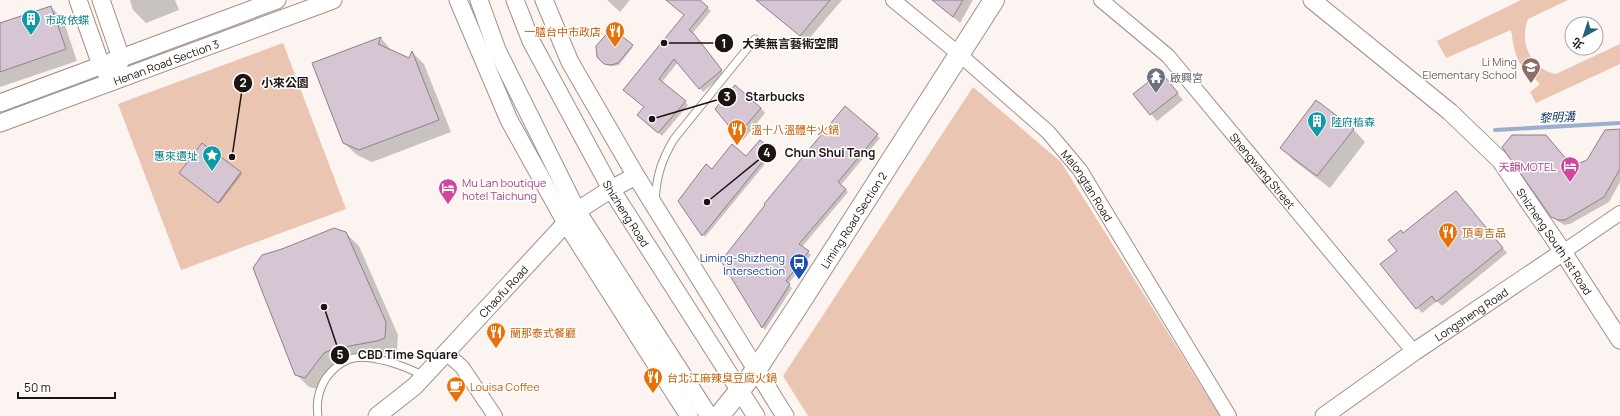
<svg xmlns="http://www.w3.org/2000/svg" width="1620" height="416" viewBox="0 0 1620 416" font-family="Manrope,'Noto Sans TC',sans-serif">
	<rect width="100%" height="100%" fill="#fcf4f0"/>
	<!-- green -->
	<path fill="#eac5b2" d="M1521,0H1568L1528,19C1519,42 1530,69 1556,74L1620,44V64L1536,103L1530,92L1540,84C1517,62 1516,62 1511,30L1446,58L1437,41Z
		M283,43L346,209L181,270L118,104Z
		M973,87L1061,162L1220,416H808L783,376Z"/>
	<!-- shadow -->
	<path fill="#0003" d="M130,0H175L179,10L146,23L133,10Z
		M607,0H630L620,12Z
		M667,0H698L711,11L692,34L724,74L703,92L678,62L662,82L688,105L662,136L641,118L685,15Z
		M756,0H842L807,41Z
		M932,0H973L960,23Z
		M51,7L63,19L77,61L0,87V25Z
		M612,30L633,47L619,65L613,66L606,65L598,57Z
		M381,38L392,51L410,59L413,53L424,64L451,132L372,162L357,155L344,143L313,64Z
		M1161,74L1183,100L1157,121L1151,114Z
		M761,108L765,113L743,140L716,109Z
		M845,108L880,138L841,185L848,192L802,247L811,255L788,284L792,288L765,330L723,261Z
		M1353,129L1365,142L1330,188L1293,160L1281,147Z
		M1620,130V182L1609,202L1570,224L1564,225L1558,221L1552,216L1568,162L1575,166L1588,161Z
		M771,150L774,153L705,237L679,202L712,171Z
		M240,173L242,174L220,203L181,174Z
		M1461,197L1507,253L1442,306L1437,301L1422,313L1381,264L1398,251L1403,234Z
		M346,233L359,246L398,335L397,350L390,353L345,361L318,389L309,387L296,374L282,250Z"/>
	<g fill="none" stroke-linecap="round" stroke-linejoin="round">
		<!-- stream -->
		<path stroke="#99afce" stroke-width="4" d="M1495,130L1620,123"/>
	</g>
	<!-- building -->
	<path fill="#d6c6d4" stroke="#8e7f8c" d="M666,0H700L708,7L689,30L694,34L722,70L699,89L674,59L659,79L686,101L658,133L637,115L644,107L623,90L684,15Z
		M756,0H830L800,36Z
		M932,0H963L953,17Z
		M51,6L66,49L0,72V23Z
		M612,28L633,45L618,63L611,65L604,64L597,57L596,46Z
		M381,37L378,44L409,58L412,51L439,120L359,150L343,143L312,63Z
		M1161,72L1178,93L1150,115L1133,94Z
		M735,85L761,108L737,136L715,109Z
		M1316,100L1354,129L1317,176L1280,148Z
		M845,106L878,134L838,182L846,189L799,244L809,251L786,281L790,284L762,328L721,261L765,205L764,204Z
		M1620,129V169L1604,197L1565,220H1558L1551,217L1502,147L1512,135H1546L1567,160L1575,165L1587,160L1605,130Z
		M760,140L772,150L702,236L678,201L706,164L712,169L732,144L746,156Z
		M202,143L241,172L218,203L179,173Z
		M1456,191L1503,248L1436,302L1432,296L1416,309L1380,264L1397,251L1388,240L1401,230L1403,233Z
		M334,228L346,232L386,322L385,338L377,341L333,349L324,353L305,378L295,375L253,268L262,255L282,249Z"/>
	<g fill="none" stroke-linecap="round" stroke-linejoin="round">
		<!-- service casing -->
		<g stroke="#a29087" stroke-width="9">
			<path id="service" d="M655,200C657,175 661,161 674,139L755,39
				M318,416C316,403 319,389 326,378C332,370 341,362 350,359C369,352 407,367 424,376"/>
		</g>
		<!-- minor casing -->
		<g stroke="#a29087" stroke-width="16">
			<g id="minor">
				<path id="s1" d="M893,0L959,54L1048,132L1080,170L1229,416"/>
				<path id="s2" d="M1101,0L1168,56L1414,352"/>
				<path d="M1563,252L1620,213"/>
				<path d="M446,353L462,367L495,416"/>
			</g>
		</g>
		<!-- tertiary casing -->
		<g stroke="#a29087" stroke-width="19">
			<g id="tertiary">
				<path d="M78,0L101,65L107,74"/>
				<path d="M101,0L121,58L118,68"/>
				<path d="M458,0L509,120L566,223L689,416"/>
				<path d="M479,0L497,50L577,211L709,416"/>
				<path id="s3" d="M515,0L531,41L611,189L756,416"/>
				<path d="M544,0L570,62L636,176L785,416"/>
				<path id="s4" d="M1312,0L1450,112L1500,160L1559,246L1620,340"/>
				<path d="M0,103L277,0"/>
				<path id="s5" d="M0,123L333,0"/>
				<path id="s6" d="M377,416L415,386L577,211L611,189L636,176"/>
				<path id="s7" d="M1324,416L1414,352L1563,252"/>
			</g>
		</g>
		<!-- secondary casing -->
		<g stroke="#a29087" stroke-width="22">
			<g id="secondary">
				<path id="s8" d="M719,416L756,370L796,309L994,0"/>
			</g>
		</g>
		<!-- service -->
		<use href="#service" stroke="#fff" stroke-width="7"/>
		<!-- minor -->
		<use href="#minor" stroke="#fff" stroke-width="14"/>
		<!-- tertiary -->
		<use href="#tertiary" stroke="#fff" stroke-width="17"/>
		<!-- secondary -->
		<use href="#secondary" stroke="#fff" stroke-width="20"/>
	</g>
	<!-- icons -->
	<defs>
		<g id="building-pin" transform="scale(1)"><path d="M0 17L-7.5 6A9.5 9.5 0 1 1 7.5 6Z" fill="#0f9aa8" stroke="#fff"/><path d="M-4-6H4V6H1V3H-1V6H-4ZM-2.5-4.3h1.7v1.8h-1.7ZM.8-4.3h1.7v1.8H.8ZM-2.5-1h1.7V.8h-1.7ZM.8-1h1.7V.8H.8Z" fill="#fff"/></g>
		<g id="restaurant-pin" transform="scale(1)"><path d="M0 17L-7.5 6A9.5 9.5 0 1 1 7.5 6Z" fill="#e8710a" stroke="#fff"/><path d="M-5-6h1v4h1v-4h1v4h1v-4h1v5L-1.5 .5V6h-2V.5L-5-1ZM5-6V6H3V1.5H1.5Q1.5-4 5-6Z" fill="#fff"/></g>
		<g id="school-pin" transform="scale(1)"><path d="M0 17L-7.5 6A9.5 9.5 0 1 1 7.5 6Z" fill="#8d6e63" stroke="#fff"/><path d="M0-5L7-2L0 1L-7-2ZM-4 1L0 2.5L4 1V4Q0 6-4 4Z" fill="#fff"/></g>
		<g id="temple-pin" transform="scale(1)"><path d="M0 17L-7.5 6A9.5 9.5 0 1 1 7.5 6Z" fill="#6b7280" stroke="#fff"/><path d="M0-6L5-2H3V0L6.5 2.5H4V6H1.5V3h-3V6H-4V2.5H-6.5L-3 0V-2H-5Z" fill="#fff"/></g>
		<g id="sight-pin" transform="scale(1)"><path d="M0 17L-7.5 6A9.5 9.5 0 1 1 7.5 6Z" fill="#0f9aa8" stroke="#fff"/><path d="M0-6L1.8-2.2L6-1.7L2.9 1.2L3.7 5.4L0 3.3L-3.7 5.4L-2.9 1.2L-6-1.7L-1.8-2.2Z" fill="#fff"/></g>
		<g id="hotel-pin" transform="scale(1)"><path d="M0 17L-7.5 6A9.5 9.5 0 1 1 7.5 6Z" fill="#d1479c" stroke="#fff"/><path d="M-6-4.5h1.5V1H6V5H4.5V3h-9V5H-6ZM-4 0a1.8 1.8 0 1 1 3.6 0ZM.5 0V-2.5h3Q6-2.5 6 0Z" fill="#fff"/></g>
		<g id="bus-pin" transform="scale(1)"><path d="M0 17L-7.5 6A9.5 9.5 0 1 1 7.5 6Z" fill="#1a4fb4" stroke="#fff"/><path d="M-5-6H5V4H4V6H2V4H-2V6H-4V4H-5ZM-3.5-4V0h7V-4ZM-3.5 1.2v1.5H-2V1.2ZM2 1.2v1.5H3.5V1.2Z" fill="#fff"/></g>
		<g id="cafe-pin" transform="scale(1)"><path d="M0 17L-7.5 6A9.5 9.5 0 1 1 7.5 6Z" fill="#e8710a" stroke="#fff"/><path d="M-5.5-4.5H6V0H3Q3 3.5 0 3.5H-2.5Q-5.5 3.5-5.5 0ZM3-3.2v2h1.7v-2ZM-6 4.5H4V6H-6Z" fill="#fff"/></g>
	</defs>
	<g fill-rule="evenodd">
		<use href="#building-pin" x="31" y="19"/>
		<use href="#restaurant-pin" x="615" y="31"/>
		<use href="#school-pin" x="1531" y="67"/>
		<use href="#temple-pin" x="1156" y="77"/>
		<use href="#building-pin" x="1317" y="121"/>
		<use href="#restaurant-pin" x="737" y="129"/>
		<use href="#sight-pin" x="212" y="155"/>
		<use href="#hotel-pin" x="1570" y="166"/>
		<use href="#hotel-pin" x="448" y="188"/>
		<use href="#restaurant-pin" x="1448" y="232"/>
		<use href="#bus-pin" x="799" y="263"/>
		<use href="#restaurant-pin" x="496" y="332"/>
		<use href="#restaurant-pin" x="653" y="377"/>
		<use href="#cafe-pin" x="456" y="386"/>
	</g>
	<g text-anchor="middle" dominant-baseline="central" stroke-width="3" stroke-linejoin="round" paint-order="stroke">
		<!-- culture labels -->
		<g font-size="11" fill="#0d838f" stroke="#fff" text-anchor="start">
			<text x="45" y="19">市政依蝶</text>
			<text x="1331" y="121">陸府植森</text>
			<text x="198" y="155" text-anchor="end">惠來遺址</text>
		</g>
		<!-- food labels -->
		<g font-size="11" fill="#c56008" stroke="#fff" text-anchor="start">
			<text x="601" y="31" text-anchor="end">一膳台中市政店</text>
			<text x="751" y="129">溫十八溫體牛火鍋</text>
			<text x="1462" y="232">頂粵吉品</text>
			<text x="510" y="332">蘭那泰式餐廳</text>
			<text x="667" y="377">台北江麻辣臭豆腐火鍋</text>
			<text x="470" y="386">Louisa Coffee</text>
		</g>
		<!-- education labels -->
		<g font-size="11" fill="#785e54" stroke="#fff" text-anchor="end">
			<text x="1517" y="61">Li Ming<tspan x="1517" dy="13">Elementary School</tspan></text>
		</g>
		<!-- street labels -->
		<g font-size="11" fill="#1b1411" stroke="#fff">
			<text stroke="none"><textPath href="#s5" startOffset="177">Henan Road Section 3</textPath></text>
			<text stroke="none"><textPath href="#s2" startOffset="236">Shengwang Street</textPath></text>
			<text stroke="none"><textPath href="#s1" startOffset="270">Malongtan Road</textPath></text>
			<text stroke="none"><textPath href="#s3" startOffset="241">Shizheng Road</textPath></text>
			<text stroke="none"><textPath href="#s8" startOffset="238">Liming Road Section 2</textPath></text>
			<text stroke="none"><textPath href="#s4" startOffset="345">Shizheng South 1st Road</textPath></text>
			<text stroke="none"><textPath href="#s6" startOffset="178">Chaofu Road</textPath></text>
			<text stroke="none"><textPath href="#s7" startOffset="179">Longsheng Road</textPath></text>
		</g>
		<!-- worship labels -->
		<g font-size="11" fill="#5b616d" stroke="#fff" text-anchor="start">
			<text x="1170" y="77">啟興宮</text>
		</g>
		<!-- hotel labels -->
		<g font-size="11" fill="#b23c85" stroke="#fff" text-anchor="end">
			<text x="1556" y="166">天韻MOTEL</text>
			<text x="462" y="182" text-anchor="start">Mu Lan boutique<tspan x="462" dy="13">hotel Taichung</tspan></text>
		</g>
		<!-- transit labels -->
		<g font-size="11" fill="#164399" stroke="#fff" text-anchor="end">
			<text x="785" y="257">Liming-Shizheng<tspan x="785" dy="13">Intersection</tspan></text>
		</g>
		<!-- water labels -->
		<g font-size="12" font-style="italic" fill="#1c3a63" stroke="#fff">
			<text transform="translate(1557 117) rotate(-3)">黎明溝</text>
		</g>
	</g>
	<!-- callouts -->
	<path fill="none" stroke="#1b1411" stroke-width="1.5" d="M664 43L724 43M232 157L243 83M652 119L727 97M707 202L767 153M324 307L340 355"/>
	<g fill="#1b1411" stroke="#fff" stroke-width="1.5">
		<circle cx="664" cy="43" r="4"/>
		<circle cx="232" cy="157" r="4"/>
		<circle cx="652" cy="119" r="4"/>
		<circle cx="707" cy="202" r="4"/>
		<circle cx="324" cy="307" r="4"/>
		<circle cx="724" cy="43" r="10"/>
		<circle cx="243" cy="83" r="10"/>
		<circle cx="727" cy="97" r="10"/>
		<circle cx="767" cy="153" r="10"/>
		<circle cx="340" cy="355" r="10"/>
	</g>
	<g font-size="12" text-anchor="middle" font-weight="bold" fill="#fff">
		<text x="724" y="48">1</text>
		<text x="243" y="87">2</text>
		<text x="727" y="101">3</text>
		<text x="767" y="157">4</text>
		<text x="340" y="359">5</text>
	</g>
	<g font-size="12" text-anchor="middle" font-weight="bold" fill="#1b1411" stroke="#fff" stroke-width="3" stroke-linejoin="round" paint-order="stroke">
		<text x="790" y="48">大美無言藝術空間</text>
		<text x="285" y="87">小來公園</text>
		<text x="775" y="101">Starbucks</text>
		<text x="830" y="157">Chun Shui Tang</text>
		<text x="408" y="359">CBD Time Square</text>
	</g>
	<!-- north arrow -->
	<g transform="translate(1584 36) rotate(219)"><circle r="19" fill="#ffffff" stroke="#a4a1a0"/>
	<path d="M0-3L7 15L0 10L-7 15Z" fill="#26617a"/>
	<text y="-6" font-size="11" font-weight="bold" text-anchor="middle" fill="#1b1411">北</text>
	</g>
	<!-- scale -->
	<path d="M18 392v6h97v-6" fill="none" stroke="#1b1411" stroke-width="2"/>
	<text x="24" y="392" font-size="12" fill="#1b1411" stroke="#ffffff" stroke-width="3" paint-order="stroke">50 m</text>
</svg>
